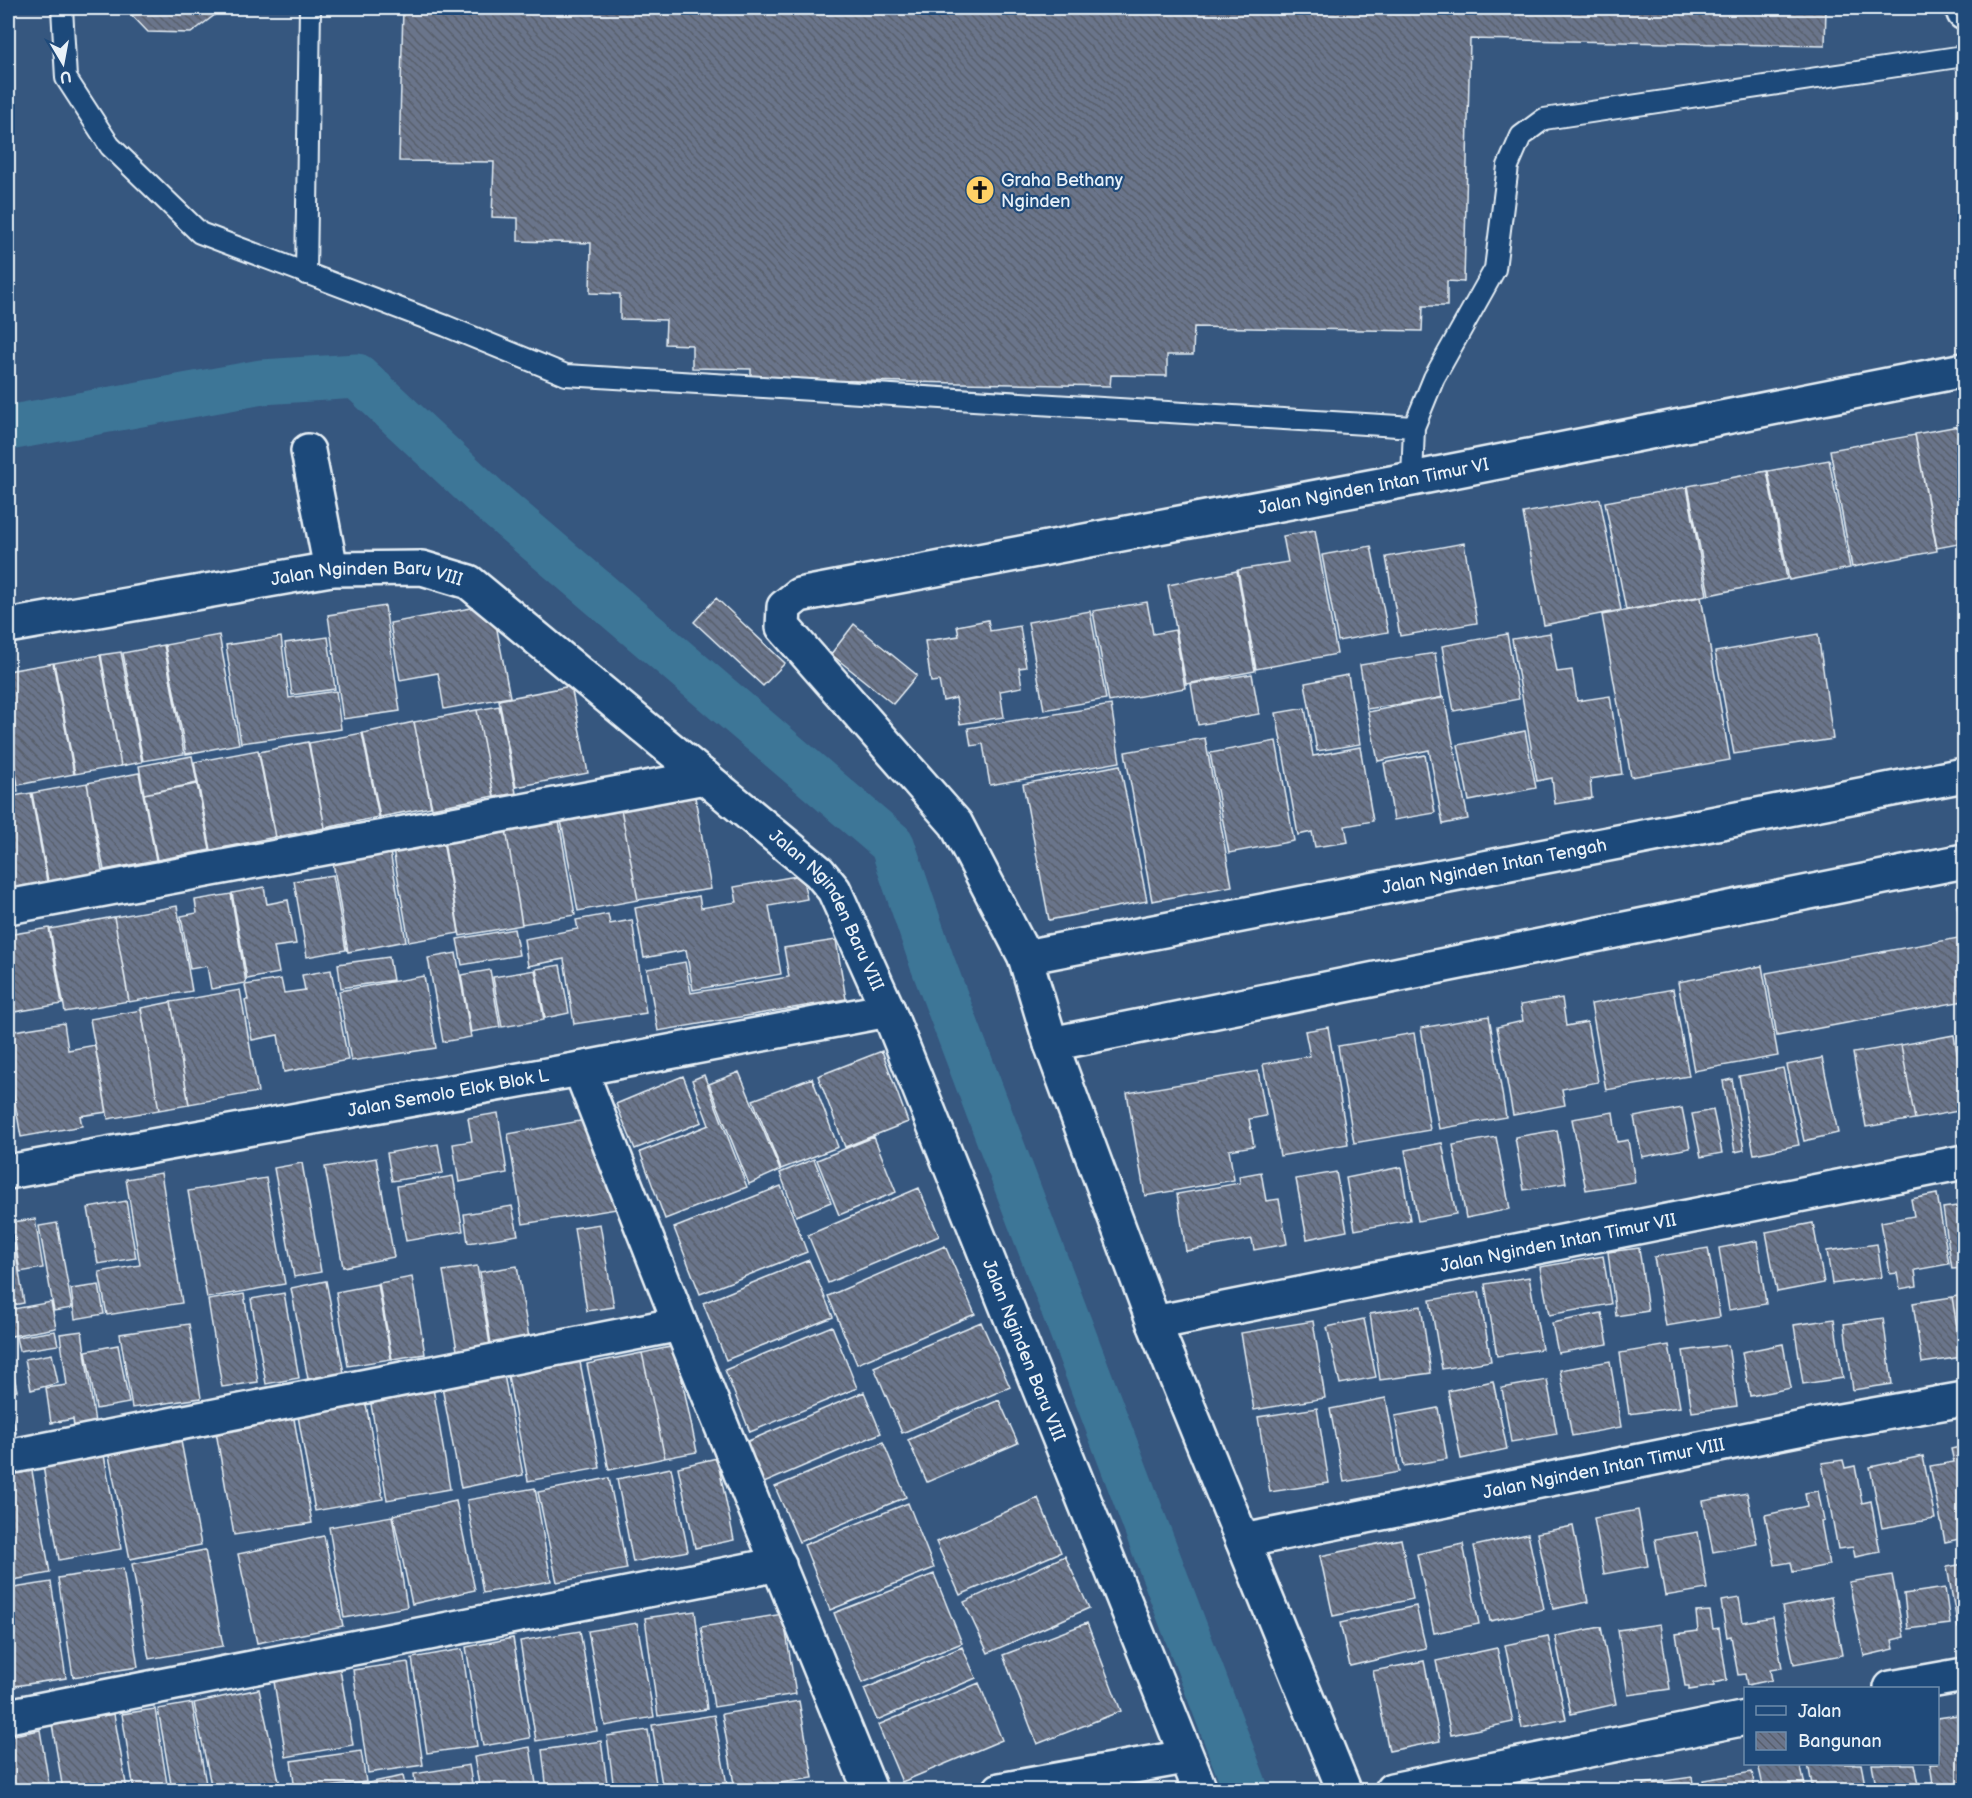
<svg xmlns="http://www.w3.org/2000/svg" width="1972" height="1798" viewBox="0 0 1972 1798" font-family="'Balsamiq Sans',sans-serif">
	<defs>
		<pattern id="building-back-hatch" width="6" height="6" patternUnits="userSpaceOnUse" patternTransform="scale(1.5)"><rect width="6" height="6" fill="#6b758b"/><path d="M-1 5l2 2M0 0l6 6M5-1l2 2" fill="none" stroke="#585e6a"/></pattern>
	</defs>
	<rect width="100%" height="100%" fill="#36577f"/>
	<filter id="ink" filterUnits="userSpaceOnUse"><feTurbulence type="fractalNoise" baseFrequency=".0167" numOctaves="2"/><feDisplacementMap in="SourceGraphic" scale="12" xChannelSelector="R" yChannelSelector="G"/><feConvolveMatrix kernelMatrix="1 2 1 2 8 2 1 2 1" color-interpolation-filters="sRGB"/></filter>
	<g filter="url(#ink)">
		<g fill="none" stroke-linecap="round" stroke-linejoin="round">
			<!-- canal -->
			<path stroke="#3d7697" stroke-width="45" d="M8,428L262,382L357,376L487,498L892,844L932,962L1246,1790"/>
		</g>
		<!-- building -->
		<path fill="url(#building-back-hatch)" stroke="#e8f1f8" stroke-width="1.5" d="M125,8H224L191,33L148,32Z
			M403,8H1826L1825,46L1470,39L1464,282L1447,281V306H1423L1422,331L1194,327L1193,355H1167V376L1111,375L1110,386L751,379V369L692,368V345L665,344L666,320L620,319V294L590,293L591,243L518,241V218L492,217L494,162L399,161Z
			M1964,425V543L1937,548L1915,434Z
			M1915,435L1937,551L1852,567L1830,450Z
			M1829,460L1850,568L1789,580L1768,471Z
			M1767,471L1787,579L1709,595L1688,486Z
			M1687,487L1707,595L1626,610L1605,502Z
			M1600,499L1621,610L1544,625L1523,513Z
			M1315,530L1337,654L1256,669L1238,570L1288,562L1283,536Z
			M1464,543L1477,623L1400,636L1386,557Z
			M1371,546L1388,632L1338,641L1322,555Z
			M1237,571L1255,671L1186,684L1168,585Z
			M1701,597L1730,760L1631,777L1602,615Z
			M716,598L785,663L763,686L694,622Z
			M1147,602L1153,634L1175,630L1185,688L1109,702L1093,611Z
			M492,604L510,697L444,709L438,673L400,680L390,623Z
			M385,606L400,711L343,719L328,615Z
			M1090,611L1106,699L1044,710L1028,622Z
			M988,620L990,631L1020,626L1026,667L1019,668L1022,687L1000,691L1004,717L960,724L956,698L943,701L939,681L931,682L925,641L959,636L957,626Z
			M854,624L917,675L893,704L831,654Z
			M1550,633L1557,672L1572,670L1577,701L1610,696L1622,774L1590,779L1592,798L1555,804L1552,778L1537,781L1512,639Z
			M1507,634L1519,699L1454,711L1442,646Z
			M1818,634L1833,739L1734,754L1715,652Z
			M219,635L239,744L186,754L165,645Z
			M281,637L289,698L336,691L341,729L241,743L226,645Z
			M328,637L335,689L292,695L285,643Z
			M164,645L184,754L143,761L123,653Z
			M121,652L142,762L121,766L101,655Z
			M1435,653L1442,698L1367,709L1360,665Z
			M100,655L121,766L75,774L54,663Z
			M53,663L74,774L18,785L8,727V671Z
			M1252,674L1259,714L1198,725L1191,684Z
			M1348,675L1360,744L1317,751L1305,683Z
			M571,686L588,773L516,787L499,700Z
			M1444,697L1468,819L1443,824L1429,750L1378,761L1368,712Z
			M1111,705L1120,762L990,785L983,744L971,746L968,728Z
			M499,706L516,793L494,797L477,710Z
			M1305,708L1313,756L1360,747L1373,821L1345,826L1348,842L1315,847L1312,832L1298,835L1276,713Z
			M477,710L494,796L432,808L414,722Z
			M414,722L431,807L380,817L363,733Z
			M1525,731L1536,788L1469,801L1458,745Z
			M8,733L18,791L8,792Z
			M362,733L379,817L325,828L309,743Z
			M1205,738L1232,886L1152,901L1125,752Z
			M1276,741L1294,841L1229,853L1210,753Z
			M308,742L325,828L276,837L259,752Z
			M258,750L275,837L211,850L194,762Z
			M1425,755L1435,813L1394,820L1384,763Z
			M192,756L197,783L144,794L139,766Z
			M1120,765L1147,901L1049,920L1023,784Z
			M139,773L156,860L104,870L87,783Z
			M87,783L103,876L49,886L32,793Z
			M197,784L210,850L157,860L144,794Z
			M31,793L48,887L8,894V797Z
			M695,797L711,889L638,900L621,809Z
			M621,809L638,900L578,911L561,820Z
			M559,821L575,915L522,924L506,830Z
			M506,830L522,925L460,936L444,841Z
			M443,841L459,933L409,942L393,850Z
			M390,852L406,941L348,952L333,862Z
			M333,875L346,950L307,957L294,881Z
			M802,875L807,899L769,906L781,974L693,990L686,950L644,958L635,908L699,896L701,908L737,902L734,887Z
			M264,887L267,904L288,900L296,944L274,947L279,973L247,979L232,893Z
			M231,894L246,983L211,989L207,966L190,969L181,916L197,913L195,900Z
			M1964,903V944L1957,905Z
			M177,906L192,991L129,1002L114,917Z
			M608,914L610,924L632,920L646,1013L574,1024L564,959L528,966L524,939L578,929L576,920Z
			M114,917L129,1001L65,1012L50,929Z
			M49,928L62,1004L8,1013V935Z
			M514,929L519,955L462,965L457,939Z
			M1958,938L1964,972V1001L1777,1036L1766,973Z
			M836,940L846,999L658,1031L647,969L685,962L691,993L789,977L784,948Z
			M456,953L471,1037L443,1042L428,958Z
			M389,957L393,980L341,988L338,964Z
			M560,965L569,1013L545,1018L536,969Z
			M1762,966L1778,1056L1694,1071L1678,982Z
			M331,970L348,1060L284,1072L278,1035L252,1040L245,1000H248L245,985L281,979L284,993L305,990L302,975Z
			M490,970L500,1027L471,1032L461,975Z
			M535,970L544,1020L502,1027L493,977Z
			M424,976L436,1048L351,1061L339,991Z
			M1673,989L1689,1076L1606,1090L1591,1004Z
			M240,990L258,1092L189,1104L171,1002Z
			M1562,998L1566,1026L1587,1022L1598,1082L1562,1089L1565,1105L1513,1115L1497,1027L1523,1021L1520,1005Z
			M171,1002L189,1105L159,1110L141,1008Z
			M141,1010L159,1110L108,1119L90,1019Z
			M1489,1016L1506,1117L1439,1129L1421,1028Z
			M64,1023L68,1050L95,1045L107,1112L80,1116L82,1126L21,1137L9,1068L8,1069V1032Z
			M1328,1027L1348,1144L1280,1156L1263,1064L1310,1056L1305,1031Z
			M1414,1033L1430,1130L1354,1143L1338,1046Z
			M1954,1035L1964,1096V1110L1915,1119L1901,1045Z
			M1901,1045L1915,1119L1866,1127L1853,1053Z
			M882,1051L908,1122L845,1147L818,1076Z
			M1822,1058L1838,1133L1804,1141L1787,1065Z
			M1783,1068L1799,1145L1754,1154L1739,1076Z
			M1258,1071L1266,1116L1249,1119L1254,1146L1229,1150L1234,1180L1145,1196L1127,1093Z
			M739,1072L780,1170L749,1184L709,1084Z
			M704,1075L747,1187L665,1219L640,1152L709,1125L692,1080Z
			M683,1076L702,1122L635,1149L616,1104Z
			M812,1078L838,1147L781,1169L753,1100Z
			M1732,1079L1744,1150L1735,1152L1723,1081Z
			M1682,1108L1690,1148L1642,1157L1634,1117Z
			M1713,1110L1722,1153L1701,1157L1692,1114Z
			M1613,1112L1617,1142L1628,1140L1635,1182L1586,1190L1572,1119Z
			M498,1113L507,1173L459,1182L453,1144L472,1141L468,1118Z
			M591,1119L623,1208L523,1224L508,1134Z
			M1557,1130L1566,1183L1524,1190L1515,1137Z
			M874,1137L896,1192L839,1215L817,1160Z
			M1496,1137L1510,1209L1466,1218L1453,1145Z
			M1442,1143L1456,1214L1418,1221L1405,1150Z
			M438,1144L443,1173L392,1181L387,1153Z
			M376,1158L394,1257L343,1267L325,1167Z
			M814,1159L831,1202L796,1216L780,1173Z
			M302,1163L321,1272L294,1277L274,1168Z
			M1401,1167L1410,1220L1355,1230L1346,1178Z
			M1261,1172L1266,1201L1279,1199L1287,1244L1254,1250L1252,1239L1186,1251L1177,1194L1240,1183L1239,1176Z
			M1336,1172L1347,1231L1307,1239L1296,1179Z
			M161,1173L182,1303L107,1315L99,1272L140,1265L126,1179Z
			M453,1176L463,1231L406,1241L397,1186Z
			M266,1178L285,1284L207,1298L188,1191Z
			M781,1186L807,1252L700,1294L674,1228Z
			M919,1188L939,1236L828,1283L808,1235Z
			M1937,1194L1949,1264L1915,1270L1917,1286L1900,1289L1897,1273L1890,1274L1881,1222L1914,1216L1911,1199Z
			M126,1201L136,1258L98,1264L88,1208Z
			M1964,1205V1268L1952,1269L1943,1208Z
			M512,1206L518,1235L468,1243L464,1214Z
			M35,1219L43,1268L20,1272L12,1222Z
			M57,1223L72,1308L54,1311L39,1226Z
			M1813,1223L1824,1283L1777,1292L1766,1232Z
			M600,1224L614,1307L587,1311L574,1228Z
			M13,1235L24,1303L8,1306V1236Z
			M1757,1241L1766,1304L1729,1310L1719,1248Z
			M1877,1244L1882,1277L1832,1284L1827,1251Z
			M945,1246L975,1314L857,1364L828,1296Z
			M1639,1248L1648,1311L1616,1316L1608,1252Z
			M1708,1248L1720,1317L1666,1326L1654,1257Z
			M1603,1256L1611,1304L1549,1315L1540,1267Z
			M809,1260L833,1317L726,1360L703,1303Z
			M477,1266L490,1345L457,1350L443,1271Z
			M517,1266L529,1338L491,1344L480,1272Z
			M412,1277L425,1354L392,1359L379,1283Z
			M1529,1277L1542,1349L1497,1356L1485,1284Z
			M326,1281L344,1373L308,1379L291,1288Z
			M378,1284L391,1359L348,1366L336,1292Z
			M99,1285L104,1314L75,1319L71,1289Z
			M1479,1292L1491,1361L1442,1369L1430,1300Z
			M284,1293L299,1378L266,1384L251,1299Z
			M244,1294L258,1382L222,1387L208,1300Z
			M1964,1295V1357H1962L1952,1297Z
			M1952,1297L1962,1357L1922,1363L1913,1303Z
			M51,1302L56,1328L11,1336L8,1310Z
			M1421,1306L1431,1373L1380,1380L1370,1314Z
			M1602,1313L1608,1344L1558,1353L1552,1323Z
			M1883,1318L1892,1384L1853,1390L1844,1324Z
			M1364,1319L1376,1377L1340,1384L1327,1327Z
			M1834,1319L1843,1378L1803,1384L1794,1325Z
			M1313,1321L1325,1398L1254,1410L1241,1333Z
			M981,1322L1010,1387L902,1433L874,1367Z
			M189,1324L201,1398L132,1408L120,1334Z
			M832,1326L857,1388L750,1432L725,1370Z
			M55,1331L58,1345L19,1351L16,1337Z
			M82,1331L95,1423L74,1426L73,1419L51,1423L46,1388L67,1385L60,1334Z
			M1783,1344L1791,1388L1750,1396L1742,1352Z
			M8,1345L17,1391L8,1393Z
			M118,1345L129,1403L96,1409L86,1351Z
			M1669,1345L1680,1407L1629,1414L1620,1353Z
			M1728,1345L1737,1406L1692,1412L1683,1351Z
			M675,1346L697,1452L665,1458L642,1353Z
			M642,1353L665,1458L609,1470L587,1364Z
			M52,1354L58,1383L31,1390L25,1359Z
			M1610,1361L1621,1427L1572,1436L1560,1370Z
			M580,1362L600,1468L528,1481L508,1376Z
			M504,1375L523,1475L461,1488L442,1387Z
			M1547,1380L1557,1434L1511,1442L1502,1388Z
			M1493,1381L1507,1449L1461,1459L1448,1391Z
			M433,1388L450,1489L387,1500L370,1398Z
			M864,1392L881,1433L764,1483L746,1442Z
			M1386,1398L1399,1472L1344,1482L1330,1409Z
			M8,1399L16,1433L8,1435Z
			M999,1400L1018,1443L927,1482L908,1440Z
			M366,1404L383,1499L315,1511L298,1416Z
			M1317,1408L1329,1483L1270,1492L1258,1417Z
			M1438,1408L1447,1459L1404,1466L1395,1416Z
			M293,1413L312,1523L234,1535L215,1426Z
			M180,1436L201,1545L130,1559L108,1451Z
			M883,1442L906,1497L799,1542L775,1487Z
			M1964,1446V1538L1945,1542L1930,1466L1954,1462L1951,1449Z
			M104,1455L121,1549L59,1560L43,1466Z
			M1923,1456L1935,1519L1882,1528L1870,1467Z
			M717,1458L734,1540L695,1548L678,1467Z
			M1843,1460L1845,1468L1855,1466L1862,1503L1871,1501L1880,1552L1855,1557L1853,1547L1838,1549L1822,1463Z
			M671,1468L688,1551L633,1562L617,1479Z
			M32,1471L50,1573L8,1581V1475Z
			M609,1478L627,1569L557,1582L538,1492Z
			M535,1488L551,1581L483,1593L467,1500Z
			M1818,1491L1824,1521L1821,1522L1829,1565L1793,1572L1791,1562L1775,1565L1765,1515L1807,1506L1805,1493Z
			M1747,1493L1757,1544L1713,1552L1703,1501Z
			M1038,1498L1061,1552L960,1595L936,1542Z
			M456,1501L475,1590L412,1604L393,1515Z
			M908,1503L934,1568L830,1610L804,1545Z
			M1638,1510L1648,1566L1604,1574L1594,1518Z
			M392,1516L407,1607L344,1618L329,1527Z
			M1573,1526L1588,1602L1553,1609L1537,1533Z
			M1698,1532L1707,1589L1665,1596L1655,1539Z
			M1528,1534L1544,1609L1490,1621L1474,1546Z
			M324,1536L343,1626L257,1643L238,1554Z
			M1401,1539L1413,1599L1333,1616L1320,1556Z
			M1463,1544L1479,1624L1434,1633L1417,1554Z
			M205,1550L223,1646L149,1659L132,1564Z
			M1065,1556L1089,1608L988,1653L964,1602Z
			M1964,1564V1627L1958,1628L1947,1567Z
			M123,1568L138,1667L73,1677L58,1578Z
			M934,1574L962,1643L862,1683L834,1613Z
			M1892,1575L1904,1637L1892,1640L1894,1649L1864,1656L1849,1582Z
			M51,1582L66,1678L8,1687V1589Z
			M1945,1588L1950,1624L1908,1629L1904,1594Z
			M1831,1597L1842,1655L1794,1664L1782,1607Z
			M1739,1598L1743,1622L1773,1617L1782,1668L1770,1670L1772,1680L1747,1685L1745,1674L1738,1675L1731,1636L1727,1637L1721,1601Z
			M1416,1606L1426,1648L1350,1666L1340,1623Z
			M695,1611L707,1709L658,1716L645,1618Z
			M1710,1611L1713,1629L1719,1628L1727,1680L1714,1683V1686L1689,1690V1686H1685L1676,1634L1698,1631L1696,1612Z
			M783,1614L796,1694L714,1707L701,1627Z
			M637,1623L654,1717L605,1726L588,1631Z
			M1087,1623L1121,1711L1037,1744L1003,1655Z
			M1660,1624L1670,1689L1628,1695L1618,1630Z
			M1601,1627L1616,1704L1571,1714L1555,1636Z
			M580,1631L597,1731L536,1741L520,1641Z
			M1548,1636L1566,1719L1522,1728L1505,1645Z
			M513,1638L530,1738L483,1746L466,1647Z
			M962,1647L976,1678L877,1720L864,1689Z
			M1497,1648L1513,1722L1451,1735L1436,1661Z
			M462,1649L477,1746L427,1753L412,1658Z
			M1424,1661L1440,1741L1389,1751L1373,1671Z
			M408,1662L423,1765L368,1773L353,1670Z
			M339,1664L353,1745L286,1757L273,1675Z
			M979,1683L1002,1740L902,1782L878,1725Z
			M259,1689L281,1790H212L194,1703Z
			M799,1701L813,1778L735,1790L722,1714Z
			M192,1703L207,1790H172L158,1709Z
			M155,1709L168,1790H134L122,1714Z
			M114,1714L127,1790H63L52,1724Z
			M1964,1714V1790H1934L1930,1764H1938V1718Z
			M714,1715L728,1790H663L652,1725Z
			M40,1730L50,1790H8V1736Z
			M648,1730L657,1790H614L607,1736Z
			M601,1741L608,1790H547L542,1750Z
			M530,1747L537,1790H480L474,1757Z
			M361,1751L366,1782L308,1790H295L291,1761Z
			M1758,1764H1800L1806,1790H1764Z
			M1808,1764H1861L1866,1790H1813Z
			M1872,1764H1915L1920,1790H1877Z
			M469,1765L473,1790H416L414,1774Z
			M1752,1772L1755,1790H1705L1703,1780Z
			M403,1776L406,1790H369L368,1783Z
			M1692,1777L1694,1790H1645L1644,1784Z
			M1513,1786L1514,1790H1490Z"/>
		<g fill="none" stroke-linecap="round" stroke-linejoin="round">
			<!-- service casing -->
			<g stroke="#e8f1f8" stroke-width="24">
				<path id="service" d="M62,8L66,78L110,146L200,233L446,326L566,375L1414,427
					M306,274L310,8
					M1412,479L1414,427L1434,378L1495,269L1508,166L1521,136L1544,119L1964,56"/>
			</g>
			<!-- minor casing -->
			<g stroke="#e8f1f8" stroke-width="38">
				<g id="minor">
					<path d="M1963,8L1964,13"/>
					<path d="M308,451L331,569"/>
					<path id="s1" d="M8,626L331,569L422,568L469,582L819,872L834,890L888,1010L1200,1790"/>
					<path d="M8,907L705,777"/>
					<path id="s2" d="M1025,957L1964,775"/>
					<path d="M1051,1044L1964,861"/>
					<path d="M580,1069L680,1324L870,1790"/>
					<path id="s3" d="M8,1172L580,1069L888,1010"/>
					<path id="s4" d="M1154,1323L1964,1162"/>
					<path d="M8,1457L680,1324"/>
					<path id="s5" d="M1243,1541L1823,1424L1964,1399"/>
					<path d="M1891,1688L1964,1675"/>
					<path d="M8,1716L779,1564"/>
					<path d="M1000,1790L1185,1757"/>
					<path id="s6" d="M1344,1790L1154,1323L1051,1044L1025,957L956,824L783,627L784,607L799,595L1412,479L1964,370"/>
					<path d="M1392,1790L1746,1718"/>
				</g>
			</g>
			<!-- service -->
			<use href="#service" stroke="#1f4a7a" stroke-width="20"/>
			<!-- minor -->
			<use href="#minor" stroke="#1f4a7a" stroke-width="33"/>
		</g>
	</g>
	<!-- icons -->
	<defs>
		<g id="church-disc" transform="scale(1.5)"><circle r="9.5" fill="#ffd166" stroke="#1f4a7a"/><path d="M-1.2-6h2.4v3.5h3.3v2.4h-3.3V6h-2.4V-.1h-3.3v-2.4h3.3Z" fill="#111"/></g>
	</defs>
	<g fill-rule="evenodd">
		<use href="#church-disc" x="980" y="190"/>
	</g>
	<g text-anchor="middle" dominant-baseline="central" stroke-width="4.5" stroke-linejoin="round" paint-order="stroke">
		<!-- poi labels -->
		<g font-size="18" fill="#e8f1f8" stroke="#1f4a7a" text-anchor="start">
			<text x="1001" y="180">Graha Bethany<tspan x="1001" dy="21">Nginden</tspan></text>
		</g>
		<!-- street labels -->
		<g font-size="18" fill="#e8f1f8" stroke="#1f4a7a">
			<text stroke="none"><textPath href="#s6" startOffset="1928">Jalan Nginden Intan Timur VI</textPath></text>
			<text stroke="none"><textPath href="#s1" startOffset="364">Jalan Nginden Baru VIII</textPath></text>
			<text stroke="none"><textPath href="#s2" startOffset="478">Jalan Nginden Intan Tengah</textPath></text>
			<text stroke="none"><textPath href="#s1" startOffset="958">Jalan Nginden Baru VIII</textPath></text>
			<text stroke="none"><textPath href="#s3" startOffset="447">Jalan Semolo Elok Blok L</textPath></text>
			<text stroke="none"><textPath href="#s4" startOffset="412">Jalan Nginden Intan Timur VII</textPath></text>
			<text stroke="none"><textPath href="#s1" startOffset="1444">Jalan Nginden Baru VIII</textPath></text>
			<text stroke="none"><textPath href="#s5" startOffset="368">Jalan Nginden Intan Timur VIII</textPath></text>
		</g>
	</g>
	<!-- margin -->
	<rect width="1972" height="1798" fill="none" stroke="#1f4a7a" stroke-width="30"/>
	<rect x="15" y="15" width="1942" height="1768" fill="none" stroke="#e8f1f8" stroke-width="2" filter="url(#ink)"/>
	<!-- legend -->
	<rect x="1744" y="1687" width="195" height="78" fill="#1f4a7a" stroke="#6f8dac" stroke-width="1.5"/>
	<rect x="1756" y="1706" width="30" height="9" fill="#1f4a7a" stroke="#6f8dac" stroke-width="1.5"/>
	<text x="1798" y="1717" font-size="18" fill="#e8f1f8">Jalan</text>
	<rect x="1756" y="1732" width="30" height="18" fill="url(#building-back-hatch)" stroke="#6f8dac" stroke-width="1.5"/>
	<text x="1798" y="1747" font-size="18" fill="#e8f1f8">Bangunan</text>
	<!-- north arrow -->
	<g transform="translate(63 63) rotate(170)" stroke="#1f4a7a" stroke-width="4.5" paint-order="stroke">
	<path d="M0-4.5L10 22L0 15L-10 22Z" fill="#e8f1f8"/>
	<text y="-9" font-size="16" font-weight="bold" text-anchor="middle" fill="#e8f1f8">U</text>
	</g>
</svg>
